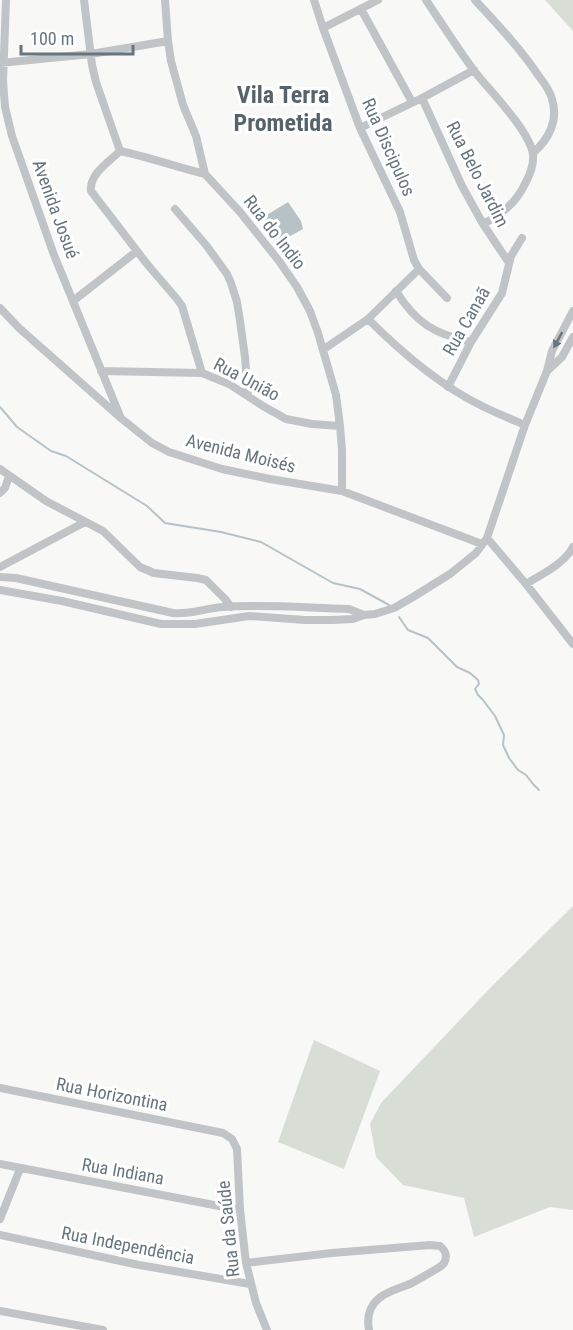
<svg xmlns="http://www.w3.org/2000/svg" width="573" height="1330" viewBox="0 0 573 1330" font-family="'Roboto Condensed',sans-serif">
	<rect width="100%" height="100%" fill="#f8f8f6"/>
	<!-- green -->
	<path fill="#d8ddd5" d="M545,0H573V31Z
		M573,906V1210L550,1207L474,1237L464,1198L403,1185L376,1157L370,1124L381,1103L494,984Z
		M314,1040L380,1071L344,1169L278,1142Z"/>
	<!-- water -->
	<path fill="#b7c2c6" d="M288,202L301,221L303,229L283,240L277,241L262,218Z"/>
	<g fill="none" stroke-linecap="round" stroke-linejoin="round">
		<!-- stream -->
		<path stroke="#b7c2c6" stroke-width="2" d="M0,407L17,427L51,451L66,456L147,506L165,523L221,532L261,542L333,583L360,589L389,605
			M399,617L408,630L428,638L457,667L470,673L478,680L479,684L475,689L478,695L483,700L495,716L504,735L503,745L509,758L518,770L526,775L533,784L539,790"/>
		<!-- minor -->
		<path stroke="#c0c4c7" stroke-width="8" d="M6,0L3,81L5,107L12,136L54,255L120,416
			M84,0L92,65L96,82L120,151
			M165,0L168,41L171,61L183,105L196,136L205,174L240,212L279,261L297,287L310,311L318,333L336,395L340,426L342,450V491
			M314,0L323,28L360,128L400,212L414,260L419,269L447,298
			M426,0C442,24 458,49 475,72C490,91 529,130 533,154C534,164 530,175 525,184C516,203 501,215 483,224
			M475,0C497,24 520,48 538,75C544,83 550,90 552,99C559,121 548,140 533,153
			M361,9L412,102
			M323,28L378,0
			M0,63L91,54L168,41
			M422,98L462,186L483,224L509,263
			M360,128L422,98L474,70
			M120,151C109,162 89,174 91,191L147,264L177,299L182,306L202,373
			M120,151C149,157 176,167 205,174
			M175,209L206,245L227,274L231,283L237,302L240,321L245,357L248,396
			M396,291C416,323 434,334 471,342
			M73,301L137,251
			M0,308L19,328L122,419L152,443L169,452L222,469L270,479L342,491L482,544
			M368,319C402,353 439,385 482,406C496,413 511,419 525,425
			M324,349L368,319L419,269
			M101,371L202,373L229,384L263,406L286,419L312,424L340,426
			M547,371L562,357L573,337
			M448,387L471,342L502,293L511,256L522,238
			M0,469L46,501L103,531L140,567L154,573L197,578L206,580L225,599L231,607
			M0,493L5,488L9,476
			M487,538L526,584L573,644
			M0,567L85,522
			M0,577L16,578L173,613C190,615 206,608 223,607C265,604 307,608 349,609L364,615
			M526,584C542,574 564,564 573,547
			M0,590L62,601L161,624H195L249,616L305,620H332L353,619L364,615L375,614L394,608L413,597L450,574L476,553L487,538L525,425L547,371L552,351L573,311
			M0,1088L223,1133L232,1139L237,1149L240,1210L246,1263L256,1303L267,1330
			M0,1164L240,1210
			M0,1219L20,1169
			M0,1235L139,1265L250,1284
			M246,1263L332,1253L430,1245L440,1246C445,1250 448,1256 444,1263C441,1267 437,1269 433,1271C426,1275 419,1279 412,1283C401,1288 387,1291 378,1299C369,1307 367,1319 369,1330
			M0,1311L103,1330"/>
	</g>
	<!-- one-way arrows -->
	<defs><path id="oneway-solid" d="M-6-.8H1V-3.2L6.5 0L1 3.2V.8H-6Z" transform="scale(1.5)"/></defs>
	<use fill="#66757e" href="#oneway-solid" transform="translate(558 340) rotate(118)"/>
	<g text-anchor="middle" dominant-baseline="central" stroke-width="6" stroke-linejoin="round" paint-order="stroke">
		<!-- street labels -->
		<g font-size="18" fill="#66757e" stroke="#fff">
			<text transform="translate(389 147) rotate(66)">Rua Discipulos</text>
			<text transform="translate(478 174) rotate(63)">Rua Belo Jardim</text>
			<text transform="translate(56 209) rotate(70)">Avenida Josué</text>
			<text transform="translate(275 232) rotate(52)">Rua do Indio</text>
			<text transform="translate(466 321) rotate(-60)">Rua Canaã</text>
			<text transform="translate(247 379) rotate(28)">Rua União</text>
			<text transform="translate(241 453) rotate(14)">Avenida Moisés</text>
			<text transform="translate(112 1094) rotate(11)">Rua Horizontina</text>
			<text transform="translate(123 1171) rotate(10)">Rua Indiana</text>
			<text transform="translate(228 1229) rotate(-96)">Rua da Saúde</text>
			<text transform="translate(128 1245) rotate(11)">Rua Independência</text>
		</g>
		<!-- district labels -->
		<g font-size="24" font-weight="bold" fill="#57636a" stroke="#fff">
			<text x="283" y="95">Vila Terra<tspan x="283" dy="28">Prometida</tspan></text>
		</g>
	</g>
	<!-- scale -->
	<path d="M21 45v9h112v-9" fill="none" stroke="#66757e" stroke-width="3"/>
	<text x="30" y="45" font-size="18" fill="#66757e" stroke="#ffffff" stroke-width="4.5" paint-order="stroke">100 m</text>
</svg>
